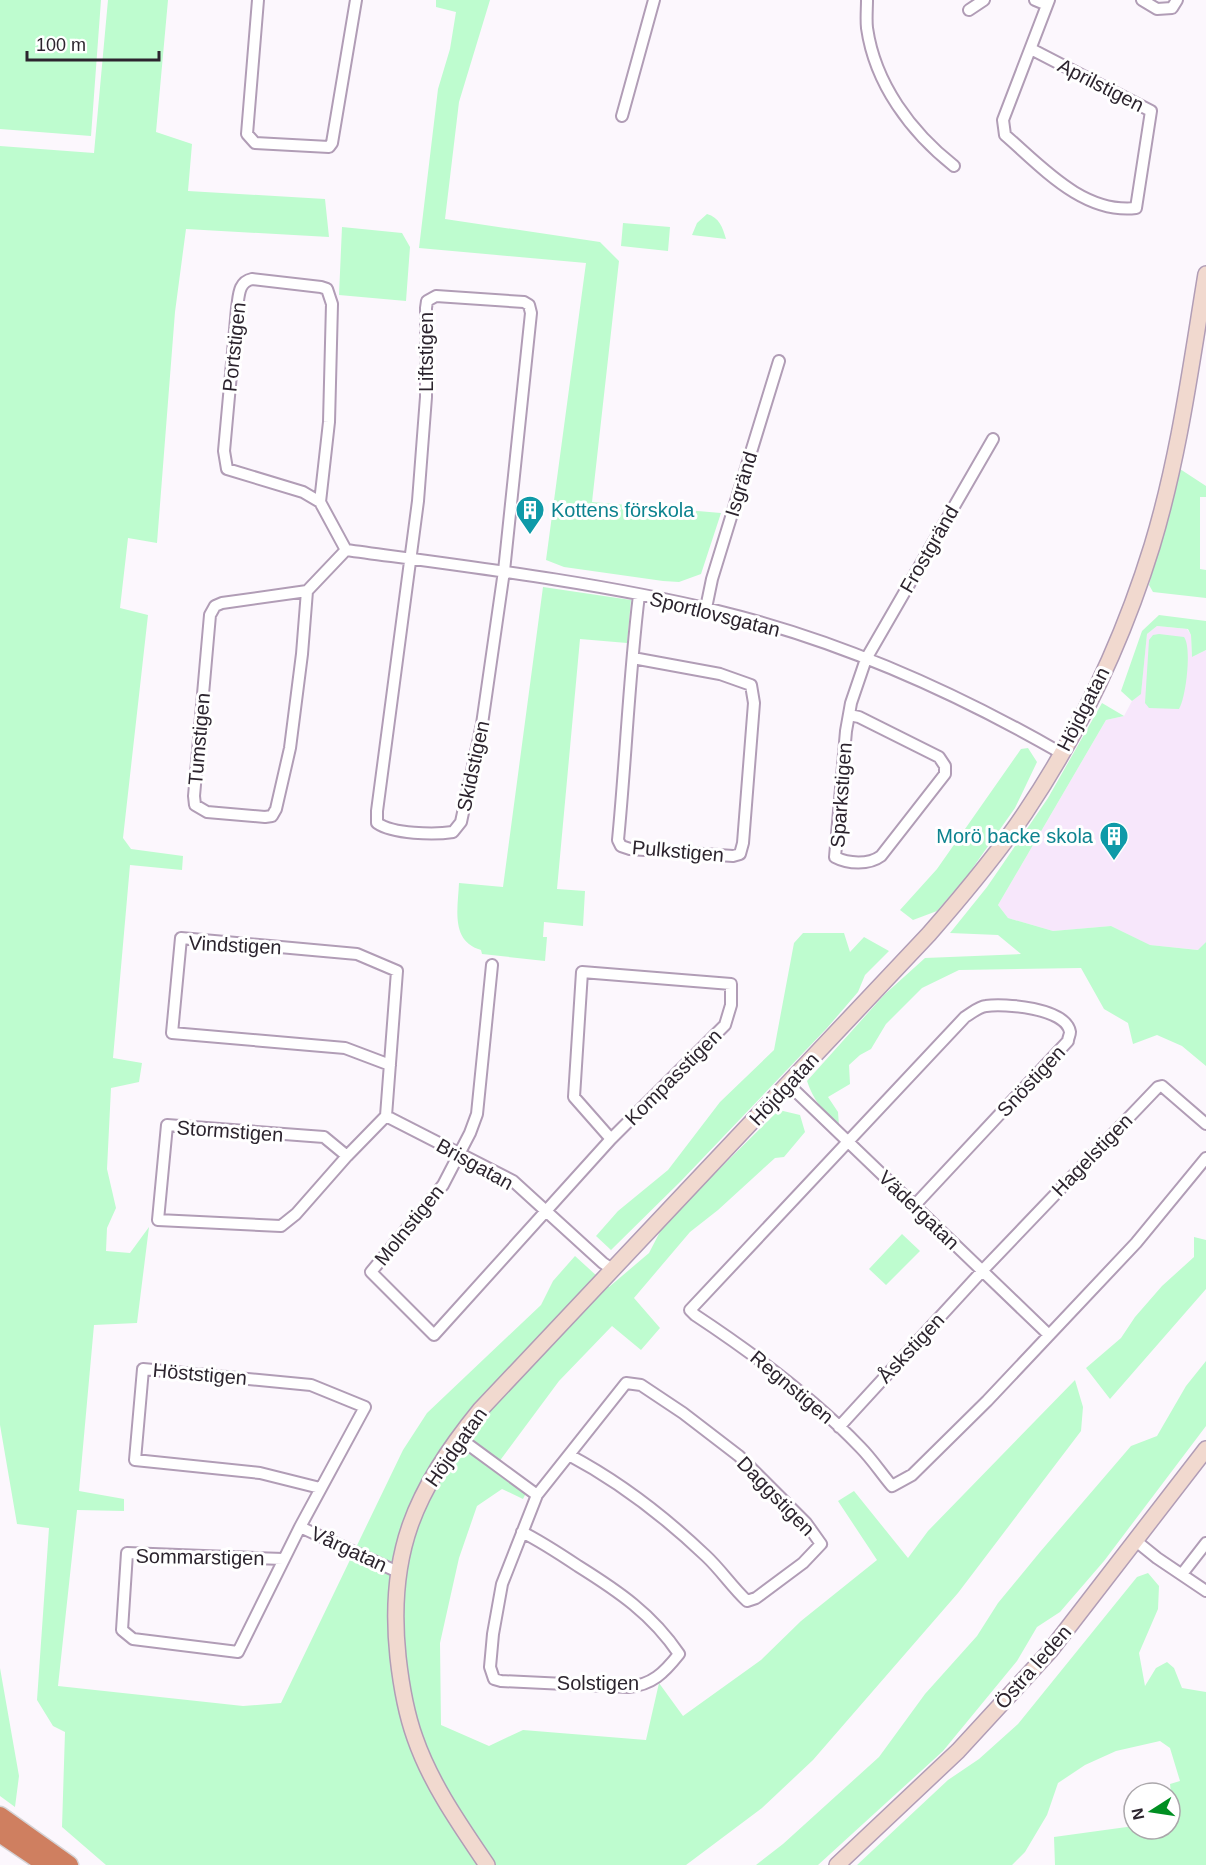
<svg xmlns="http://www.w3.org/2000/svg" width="1206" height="1865" viewBox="0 0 1206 1865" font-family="Arial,sans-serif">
	<rect width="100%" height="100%" fill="#fcf7fd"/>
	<!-- built -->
	<path fill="#f7e7fb" d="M1157,626L1187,629L1191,635L1192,657L1206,650V942L1199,950L1149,945L1111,926L1053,931L1008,918L998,905L1106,720L1124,716L1132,701L1141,693L1147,634Z"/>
	<!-- green -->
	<path fill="#befccf" d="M0,0H101L91,136L0,129Z
		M108,0H168L156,132L192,144L188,191L325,199L329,237L186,229L175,312L157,543L128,538L120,608L148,615L123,838L131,849L183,856L182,870L130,865L113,1058L142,1063L139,1082L111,1088L107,1169L116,1208L107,1228L106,1251L130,1253L149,1227L137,1323L94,1325L79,1491L124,1499V1511L77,1510L58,1686L243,1706L281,1703L403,1450L427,1413L541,1305L553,1281L575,1256L609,1287L649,1253L664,1224L779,1110L800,1115L805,1132L784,1157L775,1158L718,1210L690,1232L634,1298L660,1328L641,1350L612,1326L559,1381L493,1470L526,1493L523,1499L502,1489L477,1506L459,1558L440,1643L441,1725L489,1746L523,1730L646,1740L659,1683L683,1716L761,1660L801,1621L877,1560L838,1501L854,1491L908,1558L928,1531L1075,1380L1083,1407L1081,1431L958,1593L813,1760L762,1808L686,1865H106L62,1827L65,1732L53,1726L37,1700L49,1528L17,1524L0,1425V146L94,153Z
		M436,0H490L459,102L445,219L600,242L619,261L592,502L721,513L701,574L679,582L663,581L564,567L546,560L586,263L419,248L438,89L450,49L456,12L436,7Z
		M707,214C719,217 723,228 726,239L692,235L697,223Z
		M623,223L670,227L668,251L621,246Z
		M342,227L402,233L410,247L406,301L339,295Z
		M1180,469L1206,486V497H1200V569L1206,570V598L1153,592L1149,585Z
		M543,587L631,600L627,643L580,639L557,889L585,891L583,926L544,922L543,937H547L545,961L482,954L481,950C450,941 458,908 459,883L503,887Z
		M1159,615L1206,621V650L1192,657L1191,635L1188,629L1157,626L1147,634L1141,694L1132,701L1121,691L1142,631Z
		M1159,634L1184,637C1192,647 1186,698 1179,709L1149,708L1145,703L1149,640L1153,635Z
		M1102,703L1124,716L1106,720L998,905L1008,918L1053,931L1111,926L1150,945L1198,950L1206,942V1066L1182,1046L1157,1035L1133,1044L1128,1023L1104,1009L1081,968L959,970L922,988L886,1024L871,1049L860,1055L849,1065L850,1084L828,1097L838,1112L839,1126C824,1112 813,1100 807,1081L884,995L925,958L1021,954L998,935L950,933L987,887L1048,798Z
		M1028,748L1037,762L1015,808L967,876L937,911L913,920L900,910L937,869L1021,749Z
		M803,933H844L850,952L864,937L889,951L865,975L858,992L827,1028L681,1181L611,1250L596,1236L618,1211L668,1170L720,1102L774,1050L794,943Z
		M902,1234L920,1251L886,1285L869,1269Z
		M1194,1237L1206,1240V1289L1110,1399L1086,1368L1121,1338L1135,1317L1162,1286L1194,1257Z
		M1206,1361V1426L1104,1561L1060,1612L1037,1627L1017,1661L943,1751L818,1865H756L783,1844L879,1757L925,1694L977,1636L998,1603L1040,1552L1131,1446L1157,1436L1186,1386Z
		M1148,1573L1159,1586L1158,1609L1139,1653L1145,1686L1156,1668L1167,1662L1174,1668L1182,1688L1206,1692V1865H1055L1054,1837L1134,1826V1829H1170V1816L1173,1811L1170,1784L1180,1781L1170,1748L1160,1741L1116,1751L1085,1765L1058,1783L1047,1815L1025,1852L1012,1865H857L948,1780L979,1759L1018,1724L1137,1577Z
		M0,1668L19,1776L15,1807L0,1796Z"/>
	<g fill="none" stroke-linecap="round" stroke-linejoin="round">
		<!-- street casing -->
		<g stroke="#b19db6" stroke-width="14">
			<path id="street" d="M258,0L247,134L255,143L329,147L332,143L356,0
				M867,0C867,9 866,19 867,28C875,84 911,132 954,166
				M1035,0L1047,5
				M1142,0L1157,9L1172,8L1177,0
				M969,10L984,0
				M1031,49L1151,111L1136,208C1083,214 1042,167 1005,135L1003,120L1049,0
				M622,116L654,0
				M436,296L524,302L529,305L531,313L504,571L482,724L461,822L453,832C434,835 393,834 377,823V811L418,501L426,397V308L427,301Z
				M320,502L329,422L332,304L327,289L321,287L252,279C238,282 239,296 237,308L224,451L227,469L303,492L320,502L346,550
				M346,550C471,567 596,582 718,611C838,640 955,692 1061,753
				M307,591L302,654L290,748L276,809L272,816L265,817L207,812L195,805L194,796L210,615L215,606L222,603L307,591L346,550
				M706,608L712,579L779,361
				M633,658L720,674L751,685L754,703L743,843L740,854L733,856L630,849L621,846L618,840C626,758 629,676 639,595
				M849,715L859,717L939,757L945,766V774L881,856C869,865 848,864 835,857L846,731L851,703L866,659L993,439
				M492,965L477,1114L470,1133L443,1185L371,1272L434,1335L611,1139L725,1025L731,1005V984L582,972L574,1097L611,1139
				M788,1084L1049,1335
				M386,1116L397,971L357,954L181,938L172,1033L345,1048L390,1065
				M386,1116L513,1181L603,1263L612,1269
				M347,1156L324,1137L167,1125L158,1220L281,1226L296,1214L347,1156L386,1116
				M914,1206L1068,1041C1068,1038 1070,1035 1070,1032C1066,1008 1004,1003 986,1006C978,1007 972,1013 965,1017L690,1310L695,1315C754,1354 811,1396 860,1447C872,1459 881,1473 892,1486L912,1475L987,1401L1136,1243L1206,1158
				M839,1427L983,1270L1158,1087L1162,1086L1206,1124
				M458,1437L537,1495
				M300,1527L398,1572
				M522,1532C542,1542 560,1554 578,1566C618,1591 652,1614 679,1654C664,1673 652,1685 628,1687L501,1681L494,1679L490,1667L493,1634L502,1584L537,1495L626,1383L641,1385L683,1413L739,1456L806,1523L821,1544L803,1563L756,1598L747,1601C732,1587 721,1570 706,1556C665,1517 620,1482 569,1455
				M1136,1541L1157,1558L1206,1591
				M283,1559L127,1553L122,1630L133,1639L238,1652L300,1527L365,1407L311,1385L143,1369L135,1460L260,1473L320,1488
				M1182,1574L1206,1543"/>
		</g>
		<!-- secondary casing -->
		<g stroke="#b19db6" stroke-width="18">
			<path id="secondary" d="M487,1865C460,1825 431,1784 415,1738C406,1713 401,1684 398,1657C387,1553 415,1490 480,1410L929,934C963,895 997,855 1025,813C1080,731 1123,640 1152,546C1179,457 1191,365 1206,274
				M837,1865L958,1751L1050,1651L1206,1449"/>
		</g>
		<!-- highway casing -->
		<g stroke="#d5d3d5" stroke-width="21">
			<path id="highway" d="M0,1816L69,1865
				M0,1833L47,1865"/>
		</g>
		<!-- street -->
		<use href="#street" stroke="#fff" stroke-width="10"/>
		<!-- secondary -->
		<use href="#secondary" stroke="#f1d9cf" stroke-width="15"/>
		<!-- highway -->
		<use href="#highway" stroke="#cf7f60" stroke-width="18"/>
	</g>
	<!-- icons -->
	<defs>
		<g id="building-pin" transform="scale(1.5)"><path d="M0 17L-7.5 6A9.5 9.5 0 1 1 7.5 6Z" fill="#0f9aa8" stroke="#fff"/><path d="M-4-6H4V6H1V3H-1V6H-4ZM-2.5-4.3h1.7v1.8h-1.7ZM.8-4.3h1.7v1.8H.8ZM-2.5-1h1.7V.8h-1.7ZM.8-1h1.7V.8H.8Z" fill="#fff"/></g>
	</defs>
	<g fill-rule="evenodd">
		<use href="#building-pin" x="530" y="510"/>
		<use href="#building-pin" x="1114" y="836"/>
	</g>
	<g text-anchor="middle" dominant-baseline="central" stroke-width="6" stroke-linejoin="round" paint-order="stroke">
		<!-- street labels -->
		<g font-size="20" fill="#2c242e" stroke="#fff">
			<text transform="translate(1101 85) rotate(27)">Aprilstigen</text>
			<text transform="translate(234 347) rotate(-84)">Portstigen</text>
			<text transform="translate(426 352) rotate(-90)">Liftstigen</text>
			<text transform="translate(741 484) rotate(-73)">Isgränd</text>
			<text transform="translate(929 549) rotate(-60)">Frostgränd</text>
			<text transform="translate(715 614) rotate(14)">Sportlovsgatan</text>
			<text transform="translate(1083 709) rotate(-63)">Höjdgatan</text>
			<text transform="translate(199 739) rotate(-85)">Tumstigen</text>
			<text transform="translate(473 766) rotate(-78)">Skidstigen</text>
			<text transform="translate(841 795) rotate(-86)">Sparkstigen</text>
			<text transform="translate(678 851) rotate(5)">Pulkstigen</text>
			<text transform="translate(235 945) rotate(3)">Vindstigen</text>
			<text transform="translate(673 1077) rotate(-45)">Kompasstigen</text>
			<text transform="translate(1031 1081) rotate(-47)">Snöstigen</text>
			<text transform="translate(784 1089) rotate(-47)">Höjdgatan</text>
			<text transform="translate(230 1131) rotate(4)">Stormstigen</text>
			<text transform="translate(1092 1155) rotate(-46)">Hagelstigen</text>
			<text transform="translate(475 1164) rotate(29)">Brisgatan</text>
			<text transform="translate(919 1210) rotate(44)">Vädergatan</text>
			<text transform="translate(409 1225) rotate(-51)">Molnstigen</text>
			<text transform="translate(911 1348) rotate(-47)">Åskstigen</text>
			<text transform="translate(200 1374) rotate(5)">Höststigen</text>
			<text transform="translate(792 1387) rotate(40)">Regnstigen</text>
			<text transform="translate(456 1447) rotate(-55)">Höjdgatan</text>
			<text transform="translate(776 1496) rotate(46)">Daggstigen</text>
			<text transform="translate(349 1549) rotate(25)">Vårgatan</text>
			<text transform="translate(200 1557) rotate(1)">Sommarstigen</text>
			<text transform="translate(1033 1667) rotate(-49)">Östra leden</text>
			<text x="598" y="1683">Solstigen</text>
		</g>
		<!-- culture labels -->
		<g font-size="20" fill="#0d838f" stroke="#fff" text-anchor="start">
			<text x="551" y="510">Kottens förskola</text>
			<text x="1093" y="836" text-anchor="end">Morö backe skola</text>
		</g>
	</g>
	<!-- north arrow -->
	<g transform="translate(1152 1811) rotate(258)"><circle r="28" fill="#ffffff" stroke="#aba7ab" stroke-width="1.5"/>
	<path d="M0-4.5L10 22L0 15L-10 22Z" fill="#008f22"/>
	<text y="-9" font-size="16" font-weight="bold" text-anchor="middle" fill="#2c242e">N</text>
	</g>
	<!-- scale -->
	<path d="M27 51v9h132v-9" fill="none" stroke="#2c242e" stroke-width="3"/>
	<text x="36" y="51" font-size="18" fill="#2c242e" stroke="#ffffff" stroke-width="4.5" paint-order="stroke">100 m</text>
</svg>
